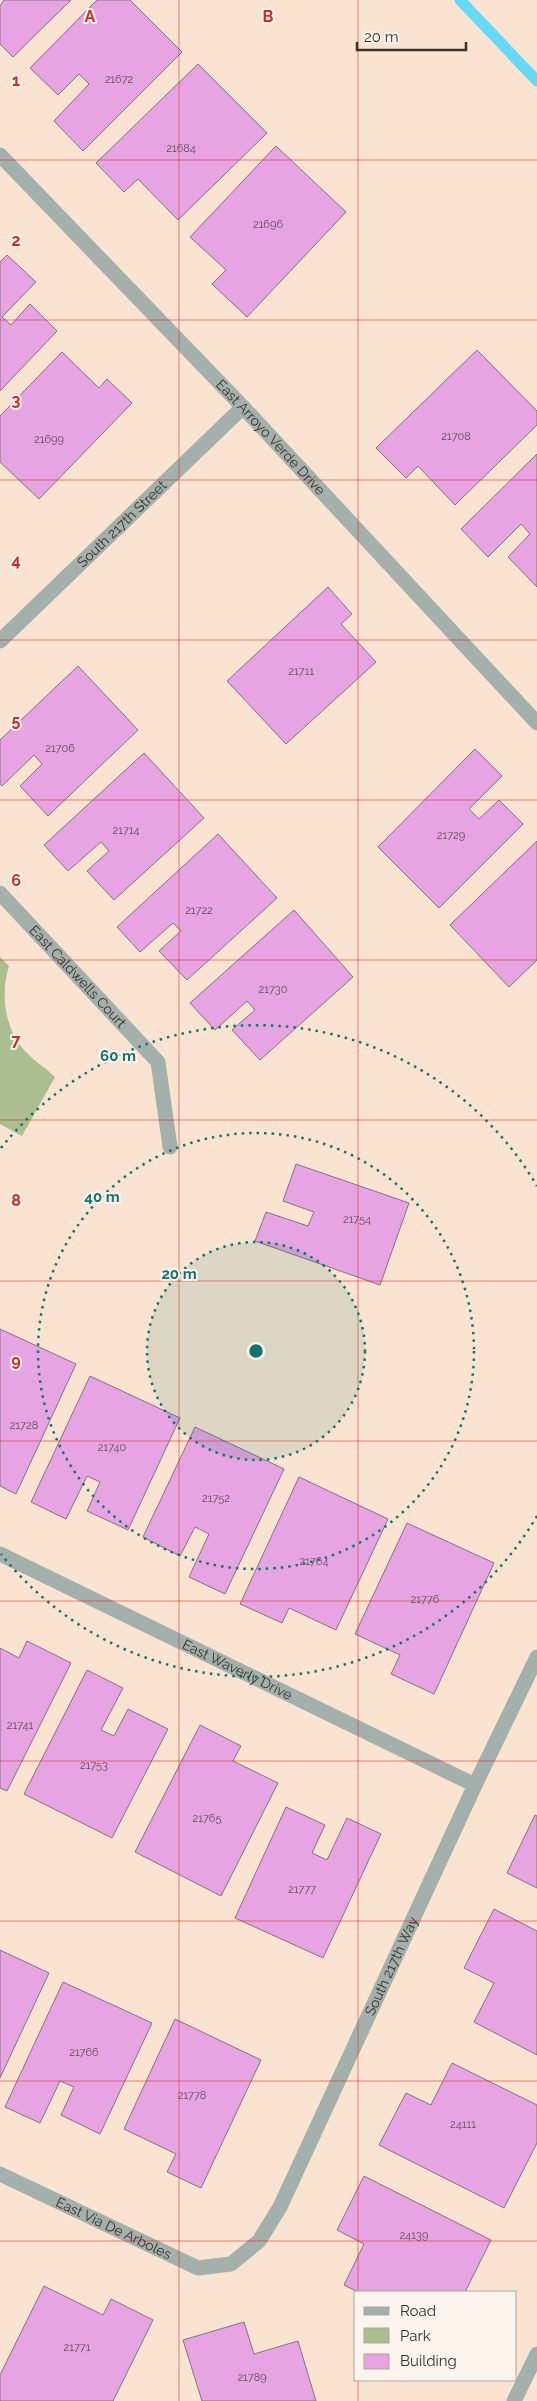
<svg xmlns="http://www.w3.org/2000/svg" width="537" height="2401" viewBox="0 0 537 2401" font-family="Raleway,sans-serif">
	<rect width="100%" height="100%" fill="#fae4d1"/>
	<!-- green -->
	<path fill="#aabe90" d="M0,957L9,966C0,994 5,1030 25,1051C34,1061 46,1068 55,1077L22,1136L0,1124Z"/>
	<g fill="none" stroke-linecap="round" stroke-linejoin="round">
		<!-- stream -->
		<path stroke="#66d9f7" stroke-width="11" d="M460,0L537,81"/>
	</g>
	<!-- building -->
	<path fill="#e6a4e3" stroke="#847283" d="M4,0H71L13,57L0,44V6Z
		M97,0H130L182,52L83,151L54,121L89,84L79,74L58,95L30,68Z
		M198,64L267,133L178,220L138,179L124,192L96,163Z
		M276,146L346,212L247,317L212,284L226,270L190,237Z
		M7,255L36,282L2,317L11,325L30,304L57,331L0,391V262Z
		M477,350L537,411V425L455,505L418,466L406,478L376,448Z
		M62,352L99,388L107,379L132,403L39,499L0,462V416Z
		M537,454V587L508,557L530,534L521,524L488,557L461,529Z
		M328,587L352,614L341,624L376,662L286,744L227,681Z
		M78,666L138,730L48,816L20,786L42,764L34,755L2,786L0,784V740Z
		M475,749L502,776L469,809L479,819L499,800L523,824L439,908L378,847Z
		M144,753L204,818L114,900L87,871L109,851L101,842L68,871L44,845Z
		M218,834L277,898L187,980L159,951L181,931L173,923L140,952L117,927Z
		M537,841V960L509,987L450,925Z
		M294,910L353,977L260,1060L232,1030L255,1010L247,1001L215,1030L190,1003Z
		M296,1164L409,1203L380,1285L255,1241L266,1212L308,1226L314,1212L283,1201Z
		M0,1329L76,1364L16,1494L0,1486Z
		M90,1376L180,1418L128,1530L87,1511L100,1482L87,1476L66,1519L31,1502Z
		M195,1427L284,1469L225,1594L189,1577L209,1534L195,1527L180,1556L143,1537Z
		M299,1477L388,1519L336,1630L289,1608L282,1623L240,1604Z
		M407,1523L494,1563L434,1694L391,1674L400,1655L355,1634Z
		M27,1641L71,1663L7,1791L0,1788V1648L19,1658Z
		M87,1670L123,1688L101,1730L114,1736L128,1709L168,1729L112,1838L24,1794Z
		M200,1725L241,1746L233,1761L278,1783L221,1896L135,1852Z
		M286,1807L325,1825L312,1853L327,1860L347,1818L381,1834L323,1958L235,1918Z
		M535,1815L537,1816V1888L507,1873Z
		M494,1909L537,1931V2055L474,2022L494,1983L464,1968Z
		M0,1950L49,1973L0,2078Z
		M63,1982L152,2023L100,2134L61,2115L74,2087L60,2081L40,2123L5,2107Z
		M175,2019L261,2060L201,2188L167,2172L176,2154L124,2129Z
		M452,2063L537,2105V2143L504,2208L379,2145L406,2093L431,2105Z
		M364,2176L491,2240L465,2292H358L344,2285L364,2244L337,2230Z
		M44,2286L103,2315L111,2299L153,2320L113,2401H0V2375Z
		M244,2322L254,2354L298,2341L316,2401H202L183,2340Z"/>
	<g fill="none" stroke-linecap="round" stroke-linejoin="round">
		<!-- minor -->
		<g stroke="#a3b0ab" stroke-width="15">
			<path id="s1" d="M0,155L243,407L537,723"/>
			<path id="s2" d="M0,641L243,407"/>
			<path id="s3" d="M0,893L158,1062L170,1147"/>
			<path id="s4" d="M0,1554L475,1785"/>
			<path id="s5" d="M0,2174L198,2268L231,2264L259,2241L280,2207L475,1785L537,1657"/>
			<path d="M514,2401L537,2354"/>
		</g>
	</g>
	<!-- grid -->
	<path fill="none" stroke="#d62828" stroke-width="1" stroke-opacity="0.55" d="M179,0V2401M358,0V2292M0,160H537M0,320H537M0,480H537M0,640H537M0,800H537M0,960H537M0,1120H537M0,1281H537M0,1441H537M0,1601H537M0,1761H537M0,1921H537M0,2081H537M0,2241H537M358,2380V2401"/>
	<!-- distance rings -->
	<circle cx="256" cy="1351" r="109" fill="#0f766e" fill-opacity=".12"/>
	<g fill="none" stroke="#0f766e" stroke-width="2.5" stroke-dasharray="2.5 5">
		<circle cx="256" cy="1351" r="109"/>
		<circle cx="256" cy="1351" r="218"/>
		<path d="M537 1516A326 326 0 0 1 1 1554M1 1148A326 326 0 0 1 537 1186"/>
	</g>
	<g text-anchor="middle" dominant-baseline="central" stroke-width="4" stroke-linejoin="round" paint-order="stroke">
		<!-- number labels -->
		<g font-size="11" fill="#644d58">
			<text x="119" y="79">21672</text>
			<text x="181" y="148">21684</text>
			<text x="268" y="224">21696</text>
			<text x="456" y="436">21708</text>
			<text x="49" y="439">21699</text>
			<text x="301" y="671">21711</text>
			<text x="60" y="748">21706</text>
			<text x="126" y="830">21714</text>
			<text x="451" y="835">21729</text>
			<text x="199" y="910">21722</text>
			<text x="273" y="989">21730</text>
			<text x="357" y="1219">21754</text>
			<text x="24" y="1425">21728</text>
			<text x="112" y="1447">21740</text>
			<text x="216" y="1498">21752</text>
			<text x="314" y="1561">21764</text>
			<text x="425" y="1599">21776</text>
			<text x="20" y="1725">21741</text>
			<text x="94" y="1765">21753</text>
			<text x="207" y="1818">21765</text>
			<text x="302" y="1889">21777</text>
			<text x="84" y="2052">21766</text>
			<text x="192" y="2095">21778</text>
			<text x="463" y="2124">24111</text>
			<text x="414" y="2235">24139</text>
			<text x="77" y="2347">21771</text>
			<text x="252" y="2377">21789</text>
		</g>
		<!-- street labels -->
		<g font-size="14" fill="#383029" stroke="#fdf4ed">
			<text stroke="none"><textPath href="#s1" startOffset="391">East Arroyo Verde Drive</textPath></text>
			<text stroke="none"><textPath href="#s2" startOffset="169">South 217th Street</textPath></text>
			<text stroke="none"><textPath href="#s3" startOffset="114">East Caldwells Court</textPath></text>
			<text stroke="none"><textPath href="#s4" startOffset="264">East Waverly Drive</textPath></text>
			<text stroke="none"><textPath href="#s5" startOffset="594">South 217th Way</textPath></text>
			<text stroke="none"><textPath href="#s5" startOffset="126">East Via De Arboles</textPath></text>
		</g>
	</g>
	<g font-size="16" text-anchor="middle" font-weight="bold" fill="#d62828" stroke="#fdf4ed" stroke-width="4" stroke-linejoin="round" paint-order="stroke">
		<text x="90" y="22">A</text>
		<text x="268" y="22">B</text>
		<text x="16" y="86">1</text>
		<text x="16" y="246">2</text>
		<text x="16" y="406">3</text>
		<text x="16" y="566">4</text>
		<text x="16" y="726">5</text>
		<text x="16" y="886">6</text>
		<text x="16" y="1046">7</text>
		<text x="16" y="1206">8</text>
		<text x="16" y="1366">9</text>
	</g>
	<circle cx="256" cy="1351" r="8" fill="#0f766e" stroke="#fdf4ed" stroke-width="2.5"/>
	<g font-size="15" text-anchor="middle" font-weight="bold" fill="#0f766e" stroke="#fdf4ed" stroke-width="4" stroke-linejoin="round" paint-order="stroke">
		<text x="118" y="1061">60 m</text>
		<text x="102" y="1202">40 m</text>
		<text x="179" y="1279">20 m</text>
	</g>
	<!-- legend -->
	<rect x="354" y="2291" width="162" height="90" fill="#fdf4ed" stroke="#aea69f"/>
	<rect x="364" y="2307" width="25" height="8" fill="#a3b0ab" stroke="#aea69f"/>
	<text x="400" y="2316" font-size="15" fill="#383029">Road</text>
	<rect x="364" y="2328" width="25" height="15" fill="#aabe90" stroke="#aea69f"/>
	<text x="400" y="2341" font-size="15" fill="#383029">Park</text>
	<rect x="364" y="2354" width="25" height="15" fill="#e6a4e3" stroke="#aea69f"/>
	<text x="400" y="2366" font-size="15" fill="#383029">Building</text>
	<!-- scale -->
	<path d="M357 42v8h109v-8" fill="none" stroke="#383029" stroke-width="2.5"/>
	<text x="364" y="42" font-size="15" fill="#383029" stroke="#fdf4ed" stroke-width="4" paint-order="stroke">20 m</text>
</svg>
